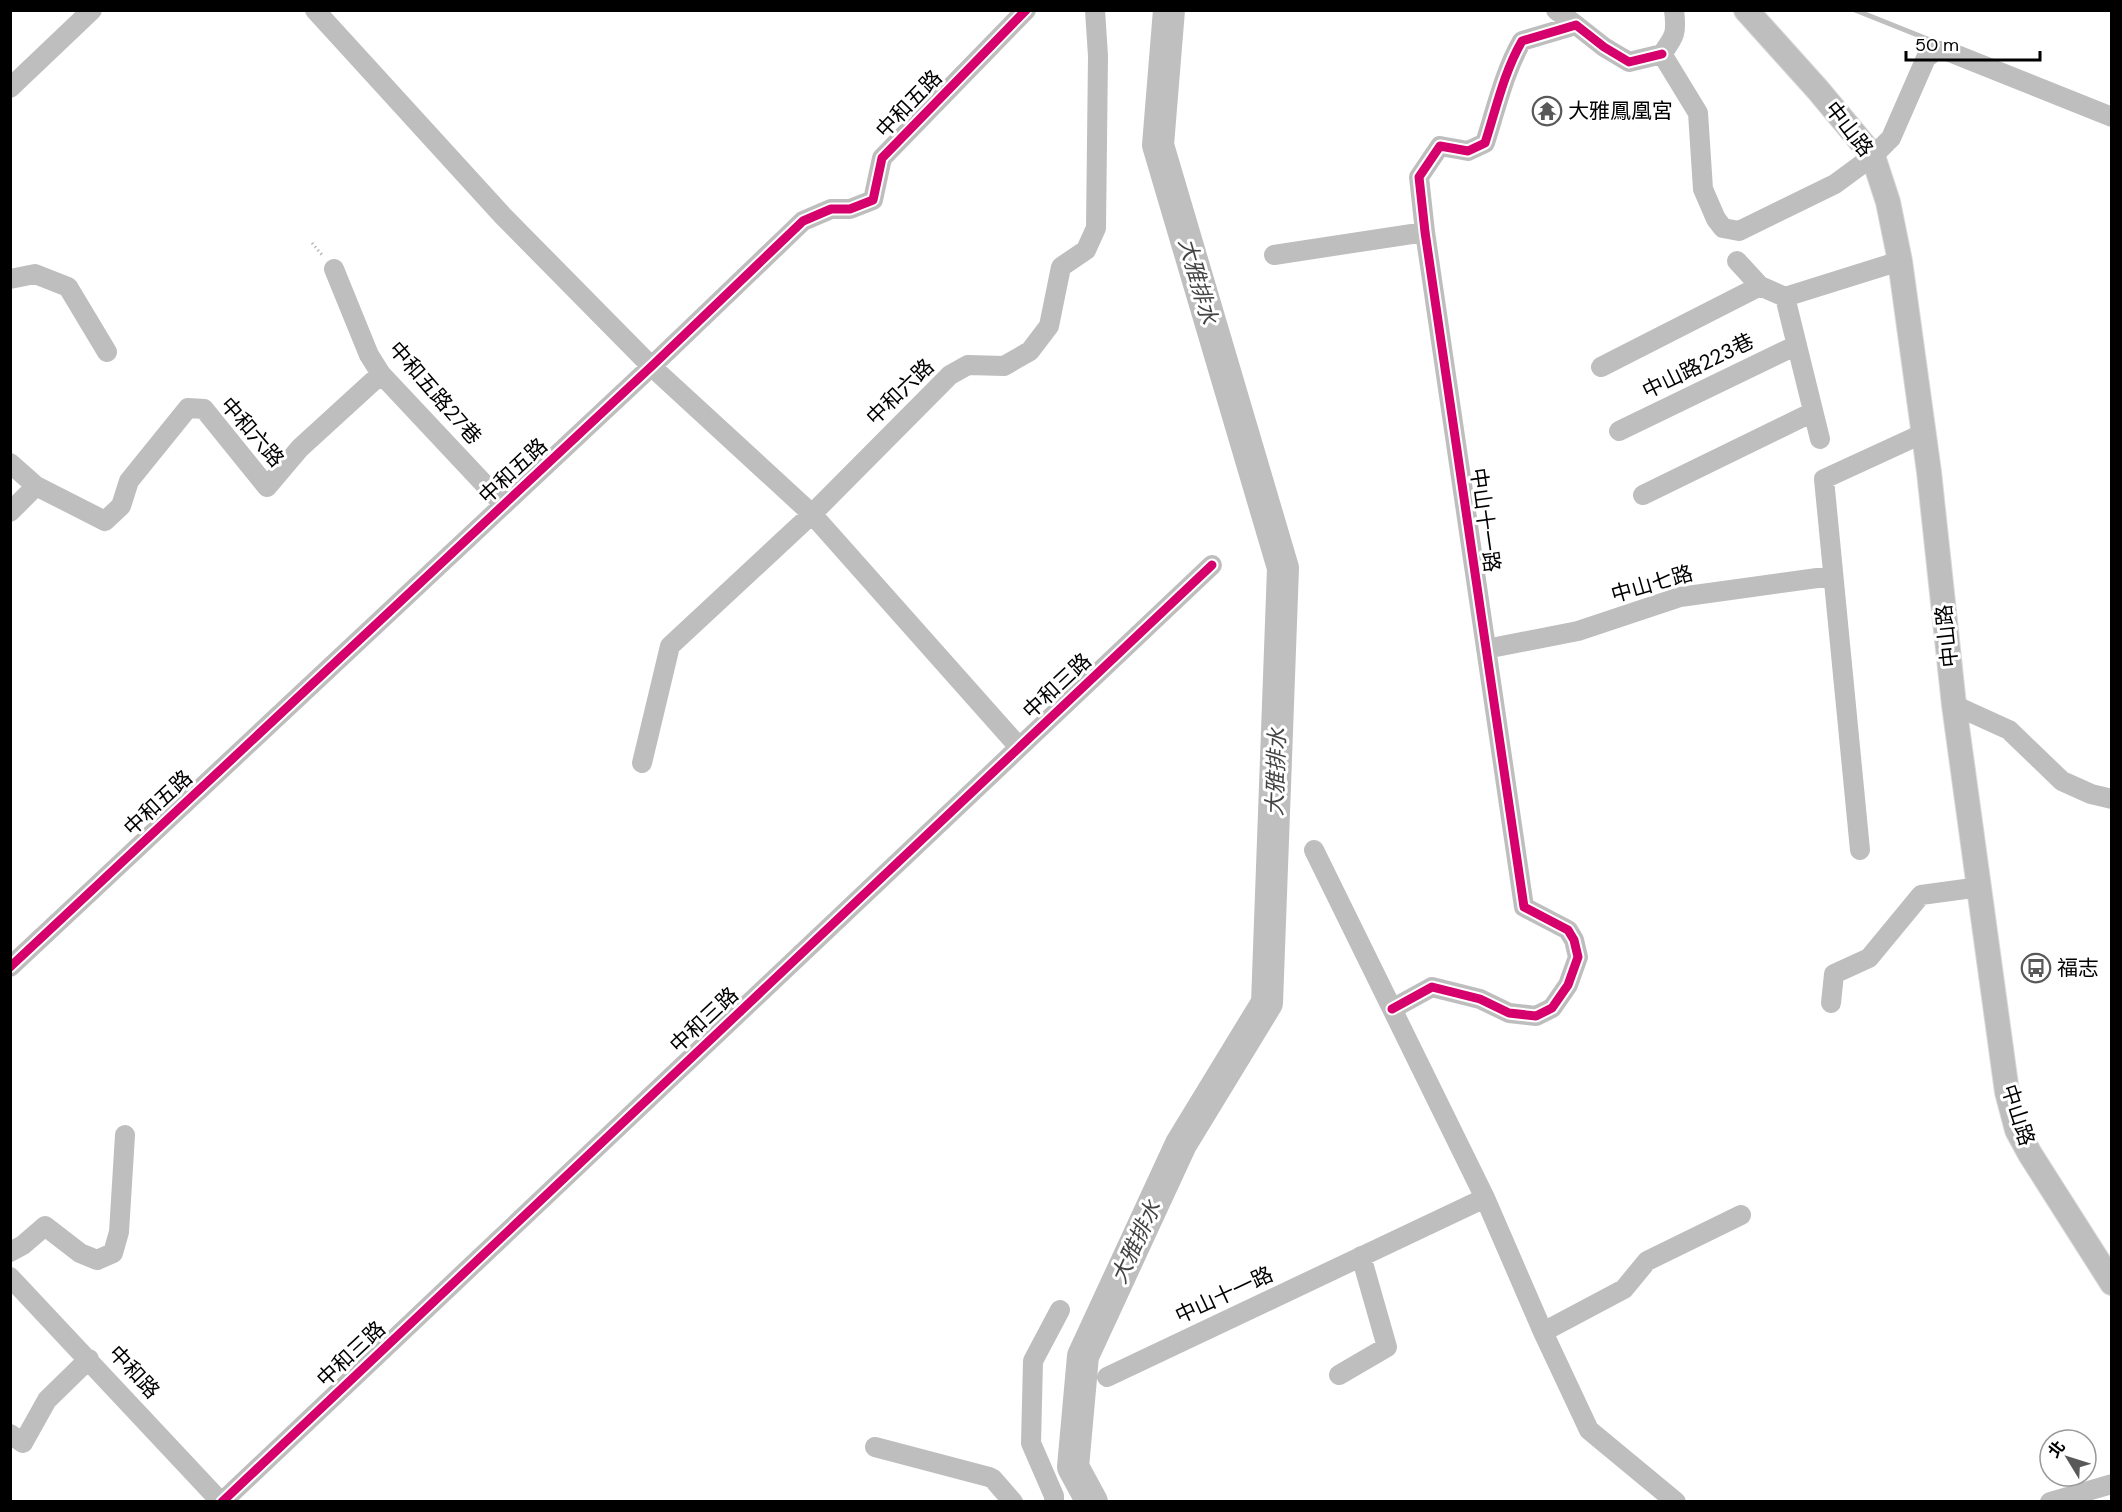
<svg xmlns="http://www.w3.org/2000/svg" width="2122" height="1512" viewBox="0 0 2122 1512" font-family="'DM Sans','Noto Sans TC',sans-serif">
	<rect width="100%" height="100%" fill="#fff"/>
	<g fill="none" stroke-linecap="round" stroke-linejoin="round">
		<!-- stream -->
		<path stroke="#bfbfbf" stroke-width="5" d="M1855,10L1940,44"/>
		<!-- river -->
		<path stroke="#bfbfbf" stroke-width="32" d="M1092,1502L1073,1467L1083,1356L1181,1144L1267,1003L1283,568L1158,145L1169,10"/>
		<!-- major casing -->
		<g stroke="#dbdbdb" stroke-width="26">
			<path id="major" d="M1746,10L1818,90L1873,156L1888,202L1900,261L1929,472L1954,705L2007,1092L2017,1130L2030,1154L2112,1283"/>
		</g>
		<!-- path -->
		<path stroke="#b9b9b9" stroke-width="3" stroke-dasharray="1.5 3" stroke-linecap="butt" d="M312,243L323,256"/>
		<!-- minor -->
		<path stroke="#bebebe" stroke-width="20" d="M315,10L503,216L651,366L812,514L1019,747
			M1556,10L1576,25
			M1662,54L1698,113L1703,189L1716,219L1723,228L1739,231L1835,184L1873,156L1891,138L1926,58L1935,51H1947L2112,117
			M1662,54C1675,36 1677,33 1674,10
			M10,88L92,10
			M1274,255L1425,232
			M1737,261L1760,286L1785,297L1820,439
			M334,269L369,355L381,374L503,504
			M10,279L35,274L68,287L107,352
			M1785,297L1900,261
			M1601,367L1760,286
			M1619,431L1797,345
			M10,463L36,486L105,521L121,506L129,481L188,408L204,409L267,487L300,448L381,374
			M1643,495L1813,412
			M10,512L36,486
			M1486,649L1578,631L1680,597L1832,576
			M1954,705L2009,730L2062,781L2091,794L2112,799
			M642,763L670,646L812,514L950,375L968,365L1004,366L1030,351L1049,326L1061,267L1086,250L1096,228L1098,56L1095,10
			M1314,850L1485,1198L1543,1332L1589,1430L1676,1502
			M1860,850L1824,479L1924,433
			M10,967L654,364L803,221L831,209H850L873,200L882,158L1026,10
			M1831,1003L1834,974L1869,958L1921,895L1980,887
			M1392,1009L1432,987L1480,999L1509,1013L1536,1016L1552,1008L1568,985L1578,957L1574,940L1568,930L1524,907L1425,232L1419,177L1440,146L1468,151L1485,143C1496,109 1504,72 1522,41L1576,25L1604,47L1629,62L1662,54
			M10,1252L23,1245L45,1226L80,1253L97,1260L113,1253L119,1232L125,1135
			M10,1277L221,1502
			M1543,1332L1624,1289L1647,1261L1741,1215
			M1339,1375L1387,1347L1361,1256
			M1107,1377L1485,1198
			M10,1434L23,1443L47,1400L89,1359
			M875,1447L989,1477L993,1479L1013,1502
			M222,1502L1212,565
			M1054,1502V1496L1031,1443L1033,1361L1060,1310
			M2050,1502L2112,1484"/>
		<!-- major -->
		<use href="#major" stroke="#bebebe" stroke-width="24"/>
		<!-- cycleway casing -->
		<g stroke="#fff" stroke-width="13">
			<path id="cycleway" d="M10,967L654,364L803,221L831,209H850L873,200L882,158L1026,10
				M1392,1009L1432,987L1480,999L1509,1013L1536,1016L1552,1008L1568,985L1578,957L1574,940L1568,930L1524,907L1425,232L1419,177L1440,146L1468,151L1485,143C1496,109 1504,72 1522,41L1576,25L1604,47L1629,62L1662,54
				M222,1502L1212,565"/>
		</g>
		<!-- cycleway -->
		<use href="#cycleway" stroke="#d6006c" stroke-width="9"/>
	</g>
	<!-- icons -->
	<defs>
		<g id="temple-ring" transform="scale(1.5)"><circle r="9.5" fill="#fff" stroke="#595959" stroke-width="1.5"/><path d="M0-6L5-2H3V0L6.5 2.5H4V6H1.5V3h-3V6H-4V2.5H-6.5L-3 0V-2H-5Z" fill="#595959"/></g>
		<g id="bus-ring" transform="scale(1.5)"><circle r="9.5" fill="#fff" stroke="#595959" stroke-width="1.5"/><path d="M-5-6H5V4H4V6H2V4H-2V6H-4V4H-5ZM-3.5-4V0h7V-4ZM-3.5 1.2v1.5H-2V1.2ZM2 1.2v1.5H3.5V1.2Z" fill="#595959"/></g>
	</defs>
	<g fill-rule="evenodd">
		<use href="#temple-ring" x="1547" y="111"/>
		<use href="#bus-ring" x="2036" y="968"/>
	</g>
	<g text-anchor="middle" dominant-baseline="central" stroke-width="6" stroke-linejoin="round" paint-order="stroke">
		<!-- street labels -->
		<g font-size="21" fill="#000" stroke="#fff">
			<text transform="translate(909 104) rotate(-46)">中和五路</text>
			<text transform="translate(1849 129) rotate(52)">中山路</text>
			<text transform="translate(1698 366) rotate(-26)">中山路223巷</text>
			<text transform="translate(900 392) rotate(-44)">中和六路</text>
			<text transform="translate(435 393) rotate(49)">中和五路27巷</text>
			<text transform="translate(252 432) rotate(49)">中和六路</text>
			<text transform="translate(513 471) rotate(-43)">中和五路</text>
			<text transform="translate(1485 520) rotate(82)">中山十一路</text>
			<text transform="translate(1652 584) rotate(-16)">中山七路</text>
			<text transform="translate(1947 636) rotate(-96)">中山路</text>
			<text transform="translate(1057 686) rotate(-43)">中和三路</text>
			<text transform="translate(158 803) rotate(-43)">中和五路</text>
			<text transform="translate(704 1020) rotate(-43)">中和三路</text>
			<text transform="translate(2018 1115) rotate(72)">中山路</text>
			<text transform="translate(1224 1295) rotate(-25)">中山十一路</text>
			<text transform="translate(351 1354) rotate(-43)">中和三路</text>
			<text transform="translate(134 1372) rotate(47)">中和路</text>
		</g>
		<!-- poi labels -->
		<g font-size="21" fill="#000" stroke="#fff" text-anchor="start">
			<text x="1568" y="111">大雅鳳凰宮</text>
			<text x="2057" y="968">福志</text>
		</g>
		<!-- water labels -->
		<g font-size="22" font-style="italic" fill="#444" stroke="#fff">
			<text transform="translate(1198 281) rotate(74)">大雅排水</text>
			<text transform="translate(1276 772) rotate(-88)">大雅排水</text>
			<text transform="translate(1136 1242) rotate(-65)">大雅排水</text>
		</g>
	</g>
	<!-- border -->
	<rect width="2122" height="1512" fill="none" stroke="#000000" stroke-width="24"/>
	<!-- north arrow -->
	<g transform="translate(2068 1458) rotate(308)"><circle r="28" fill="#ffffff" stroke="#999999" stroke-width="1.5"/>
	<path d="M0-4.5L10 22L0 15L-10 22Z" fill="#595959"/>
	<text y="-9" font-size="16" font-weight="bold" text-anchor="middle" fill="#000000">北</text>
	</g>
	<!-- scale -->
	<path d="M1906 51v9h134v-9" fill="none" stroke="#000000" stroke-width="3"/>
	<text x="1915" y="51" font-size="18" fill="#000000" stroke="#ffffff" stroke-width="4.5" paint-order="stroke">50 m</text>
</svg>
